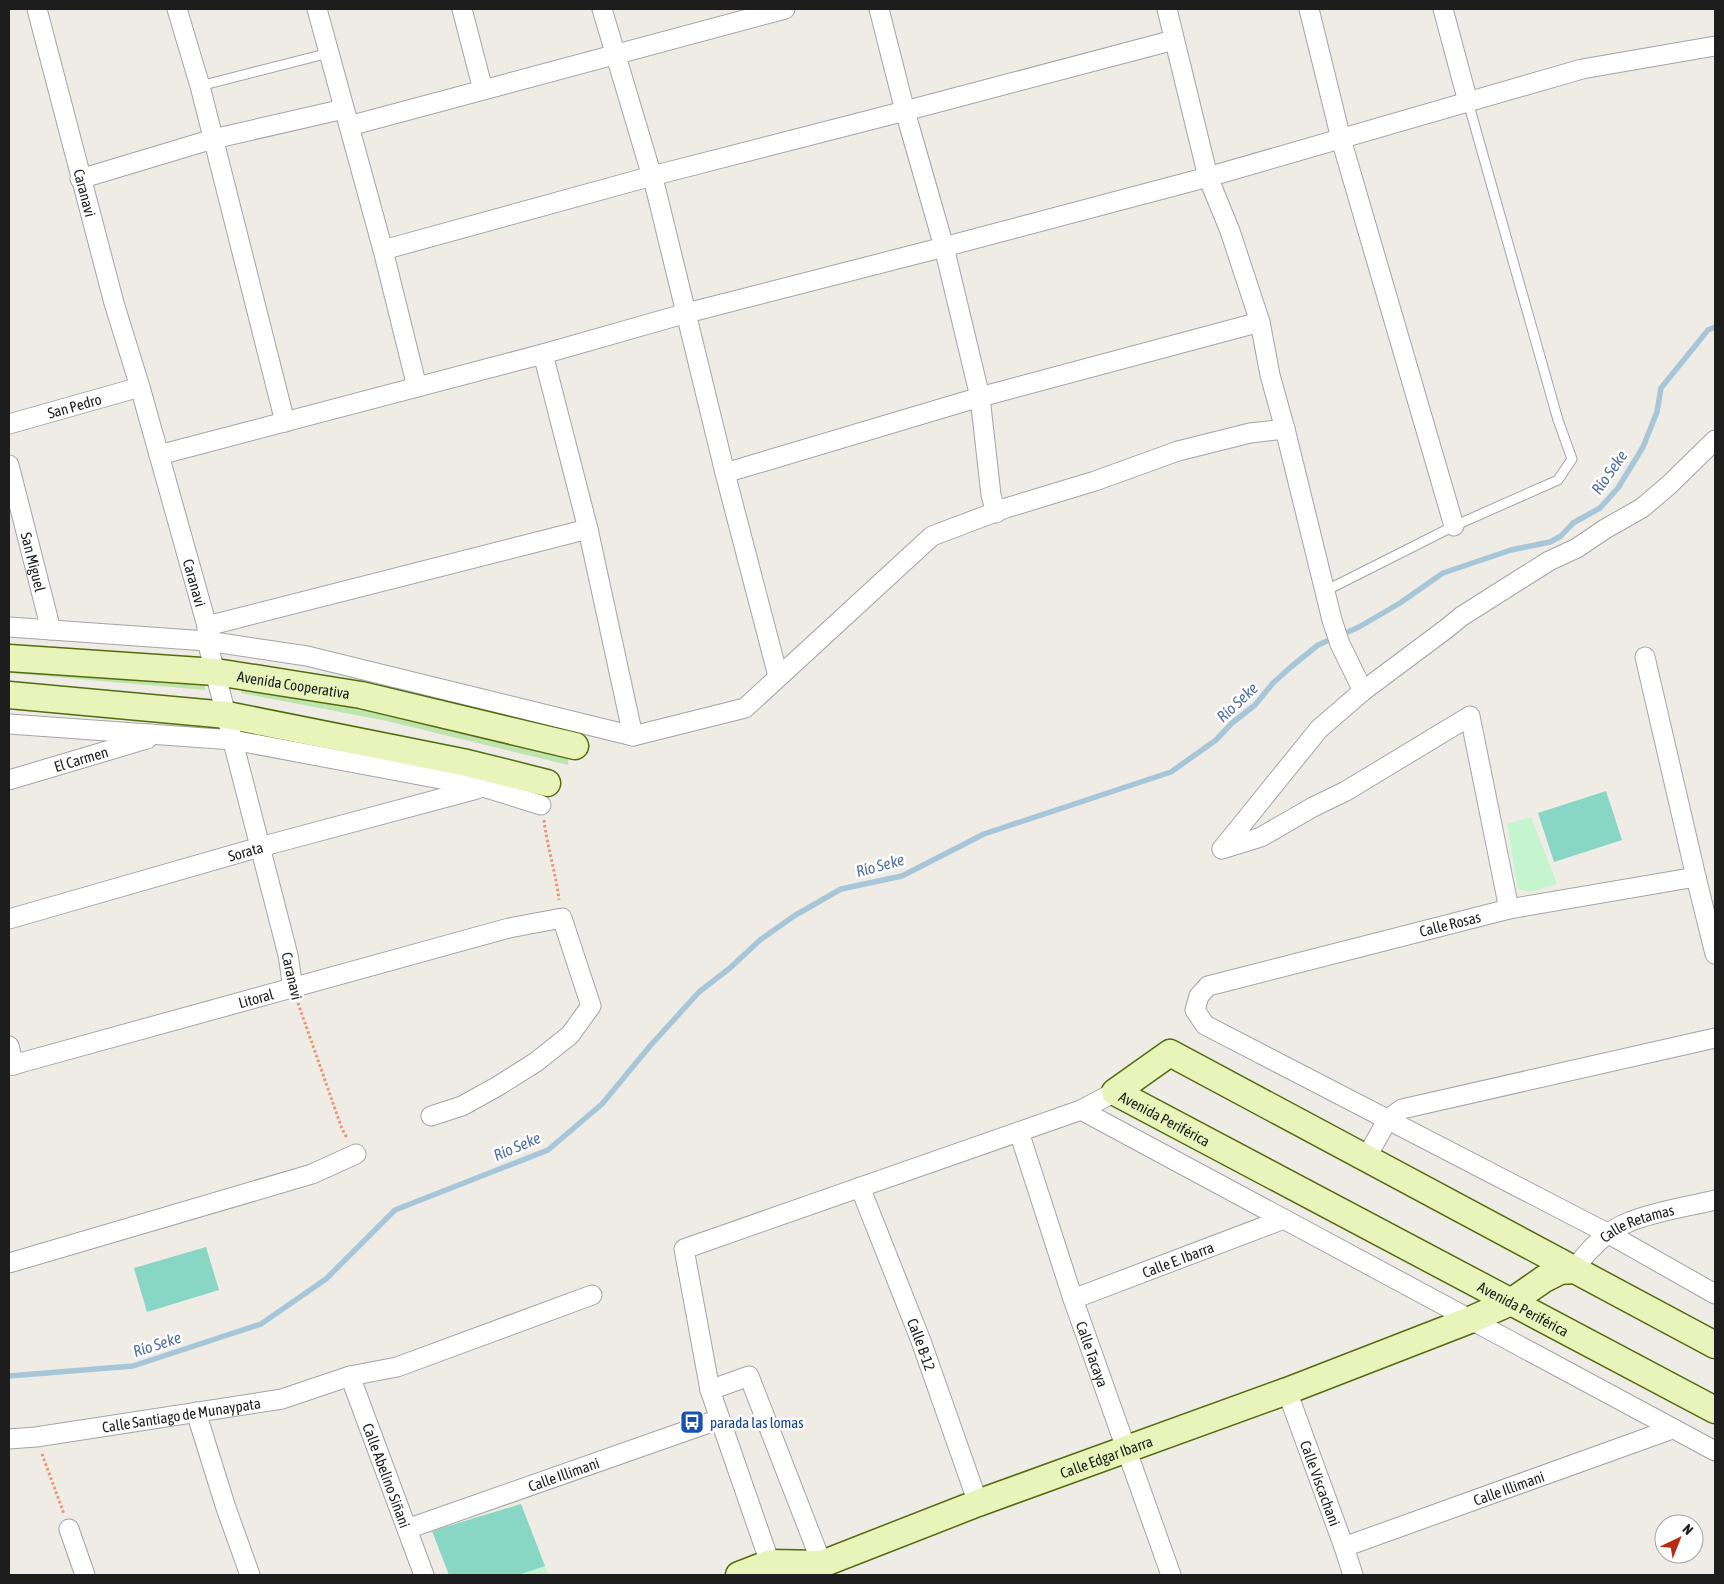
<svg xmlns="http://www.w3.org/2000/svg" width="1724" height="1584" viewBox="0 0 1724 1584" font-family="'Asap Condensed',sans-serif">
	<rect width="100%" height="100%" fill="#eeece4"/>
	<!-- grass -->
	<path fill="#c0e4ad" d="M9,658L204,675L205,690L9,673Z
		M242,676L569,751L568,765L387,721L241,693Z"/>
	<!-- park -->
	<path fill="#c4f5cf" d="M1531,817L1557,884L1530,892L1518,889L1507,824Z
		M545,1566L548,1575H518Z"/>
	<!-- pitch -->
	<path fill="#87d7c4" d="M1606,791L1622,840L1554,862L1538,813Z
		M206,1247L219,1290L147,1312L134,1268Z
		M521,1504L545,1566L518,1575H449L432,1531Z"/>
	<g fill="none" stroke-linecap="round" stroke-linejoin="round">
		<!-- stream -->
		<path stroke="#a7c6d8" stroke-width="5.5" d="M9,1376L133,1366L261,1324L326,1279L395,1210L548,1150L602,1104L650,1046L699,992L730,968L760,940L794,916L841,889L902,876L984,834L1171,772L1216,740L1232,723L1255,705L1273,683L1292,666L1318,645L1359,627L1400,603L1443,573L1511,550L1550,542L1561,536L1573,523L1600,508L1618,488L1643,447L1657,412L1661,388L1708,330L1715,327"/>
		<!-- lane casing -->
		<g stroke="#a4a4a4" stroke-width="11">
			<path id="lane" d="M200,86L329,53
				M1325,591L1454,526L1558,480L1572,459L1558,420L1468,102"/>
		</g>
		<!-- street casing -->
		<g stroke="#a4a4a4" stroke-width="21">
			<g id="street">
				<path id="s1" d="M37,9L114,303L140,387L207,626V641L288,955L293,988"/>
				<path d="M177,9L200,86L285,422"/>
				<path d="M317,9L383,250L417,387"/>
				<path d="M462,9L483,90"/>
				<path d="M602,9L656,190L725,473L778,676"/>
				<path d="M879,9L905,111L944,247L980,397L991,495L996,513"/>
				<path d="M1167,9L1208,177L1230,231L1260,322L1270,375L1285,429"/>
				<path d="M1309,9L1341,139L1454,526"/>
				<path d="M1443,9L1468,102"/>
				<path d="M349,126L785,9"/>
				<path d="M80,179L213,139L344,109"/>
				<path d="M383,250L652,176L905,111L1174,40"/>
				<path d="M543,354L588,529L633,736"/>
				<path id="s2" d="M9,424L140,387"/>
				<path d="M159,455L543,354L687,313L944,247L1208,177L1582,69L1715,46"/>
				<path id="s3" d="M9,465L51,630"/>
				<path d="M725,473L980,397L1260,322"/>
				<path d="M207,626L588,529"/>
				<path d="M9,627L207,641L307,656L633,736L745,708L932,536L1006,508L1095,481L1178,451L1250,433L1285,429L1332,620L1340,644L1363,691"/>
				<path d="M1645,657L1696,877L1715,954"/>
				<path d="M9,724L233,740L483,787L541,805"/>
				<path id="s4" d="M9,780L140,741L147,739L150,734"/>
				<path d="M1222,849L1319,729L1363,691L1446,629L1462,616L1549,561L1577,548L1605,529L1642,508L1669,485L1715,440"/>
				<path d="M1222,849L1261,837L1313,807L1346,791L1470,716L1509,909"/>
				<path d="M1696,877L1509,909L1208,986L1199,996L1195,1010L1205,1025L1609,1234L1715,1294"/>
				<path id="s5" d="M9,919L260,847L477,789"/>
				<path d="M9,1046L14,1065"/>
				<path id="s6" d="M9,1066L509,928L562,918L591,1006L570,1035L536,1062L498,1086L462,1106L431,1116"/>
				<path d="M1081,1110L1715,1451"/>
				<path id="s7" d="M1019,1132L1073,1299L1171,1575"/>
				<path d="M1366,1158L1388,1119L1402,1109L1715,1038"/>
				<path id="s8" d="M860,1187L921,1341L978,1503"/>
				<path d="M9,1263L312,1174L356,1154"/>
				<path id="s9" d="M1574,1270C1587,1251 1607,1230 1629,1222C1656,1211 1687,1207 1715,1200"/>
				<path id="s10" d="M1073,1299L1284,1219"/>
				<path id="s11" d="M350,1376L424,1575"/>
				<path d="M710,1390L749,1376L822,1564"/>
				<path id="s12" d="M1287,1391L1344,1547L1353,1575"/>
				<path d="M196,1412L226,1508L250,1575"/>
				<path id="s13" d="M9,1439L36,1437L282,1399L350,1376L397,1367L592,1295"/>
				<path d="M69,1529L85,1575"/>
				<path id="s14" d="M407,1529L720,1419"/>
				<path id="s15" d="M1344,1547L1672,1429"/>
				<path d="M770,1563L710,1390L684,1249L1081,1110L1115,1092"/>
			</g>
		</g>
		<!-- secondary casing -->
		<g stroke="#536c0d" stroke-width="29">
			<g id="secondary">
				<path id="s16" d="M9,658L216,672L361,695L575,746"/>
				<path d="M9,695L227,715L467,763L547,783"/>
				<path id="s17" d="M1715,1345L1170,1053L1115,1092L1715,1410"/>
				<path id="s18" d="M739,1575L770,1563L822,1564L978,1503L1287,1391L1470,1320L1511,1302L1544,1279L1560,1271L1574,1270"/>
			</g>
		</g>
		<!-- path -->
		<path stroke="#ef9373" stroke-width="3" stroke-dasharray="2.5 2.5" stroke-linecap="butt" d="M544,820C547,847 556,873 559,900
			M298,1003L342,1129L347,1138
			M42,1454L64,1514"/>
		<!-- lane -->
		<use href="#lane" stroke="#fff" stroke-width="9"/>
		<!-- street -->
		<use href="#street" stroke="#fff" stroke-width="19"/>
		<!-- secondary -->
		<use href="#secondary" stroke="#e9f4bb" stroke-width="26"/>
	</g>
	<!-- icons -->
	<defs>
		<g id="bus-square" transform="scale(1.25)"><rect x="-9" y="-9" width="18" height="18" rx="4" fill="#1a4fb4" stroke="#fff"/><path d="M-5-6H5V4H4V6H2V4H-2V6H-4V4H-5ZM-3.5-4V0h7V-4ZM-3.5 1.2v1.5H-2V1.2ZM2 1.2v1.5H3.5V1.2Z" fill="#fff"/></g>
	</defs>
	<g fill-rule="evenodd">
		<use href="#bus-square" x="692" y="1422"/>
	</g>
	<g text-anchor="middle" dominant-baseline="central" stroke-width="5" stroke-linejoin="round" paint-order="stroke">
		<!-- street labels -->
		<g font-size="15" fill="#1d1d1d" stroke="#fff">
			<text stroke="none"><textPath href="#s1" startOffset="190">Caranavi</textPath></text>
			<text stroke="none"><textPath href="#s2" startOffset="68">San Pedro</textPath></text>
			<text stroke="none"><textPath href="#s3" startOffset="100">San Miguel</textPath></text>
			<text stroke="none"><textPath href="#s1" startOffset="595">Caranavi</textPath></text>
			<text stroke="none"><textPath href="#s16" startOffset="286">Avenida Cooperativa</textPath></text>
			<text stroke="none"><textPath href="#s4" startOffset="75">El Carmen</textPath></text>
			<text stroke="none"><textPath href="#s5" startOffset="246">Sorata</textPath></text>
			<text transform="translate(1450 924) rotate(-14)">Calle Rosas</text>
			<text transform="translate(292 976) rotate(77)">Caranavi</text>
			<text stroke="none"><textPath href="#s6" startOffset="256">Litoral</textPath></text>
			<text stroke="none"><textPath href="#s17" startOffset="742">Avenida Periférica</textPath></text>
			<text stroke="none"><textPath href="#s9" startOffset="81">Calle Retamas</textPath></text>
			<text stroke="none"><textPath href="#s10" startOffset="112">Calle E. Ibarra</textPath></text>
			<text stroke="none"><textPath href="#s17" startOffset="1148">Avenida Periférica</textPath></text>
			<text stroke="none"><textPath href="#s8" startOffset="169">Calle B-12</textPath></text>
			<text stroke="none"><textPath href="#s7" startOffset="234">Calle Tacaya</textPath></text>
			<text stroke="none"><textPath href="#s13" startOffset="174">Calle Santiago de Munaypata</textPath></text>
			<text stroke="none"><textPath href="#s18" startOffset="389">Calle Edgar Ibarra</textPath></text>
			<text stroke="none"><textPath href="#s14" startOffset="166">Calle Illimani</textPath></text>
			<text stroke="none"><textPath href="#s11" startOffset="106">Calle Abelino Siñani</textPath></text>
			<text stroke="none"><textPath href="#s12" startOffset="98">Calle Viscachani</textPath></text>
			<text stroke="none"><textPath href="#s15" startOffset="175">Calle Illimani</textPath></text>
		</g>
		<!-- transit labels -->
		<g font-size="15" fill="#164399" stroke="#fff" text-anchor="start">
			<text x="710" y="1422">parada las lomas</text>
		</g>
		<!-- water labels -->
		<g font-size="16" font-style="italic" fill="#516fa6" stroke="#fff">
			<text transform="translate(1609 472) rotate(-55)">Río Seke</text>
			<text transform="translate(1237 702) rotate(-43)">Río Seke</text>
			<text transform="translate(880 865) rotate(-15)">Río Seke</text>
			<text transform="translate(517 1146) rotate(-23)">Río Seke</text>
			<text transform="translate(157 1344) rotate(-18)">Río Seke</text>
		</g>
	</g>
	<!-- border -->
	<rect width="1724" height="1584" fill="none" stroke="#1d1d1d" stroke-width="20"/>
	<!-- north arrow -->
	<g transform="translate(1679 1539) rotate(43)"><circle r="24" fill="#ffffff" stroke="#a5a5a5"/>
	<path d="M0-4L9 19L0 12L-9 19Z" fill="#bc290f"/>
	<text y="-8" font-size="14" font-weight="bold" text-anchor="middle" fill="#1d1d1d">N</text>
	</g>
</svg>
